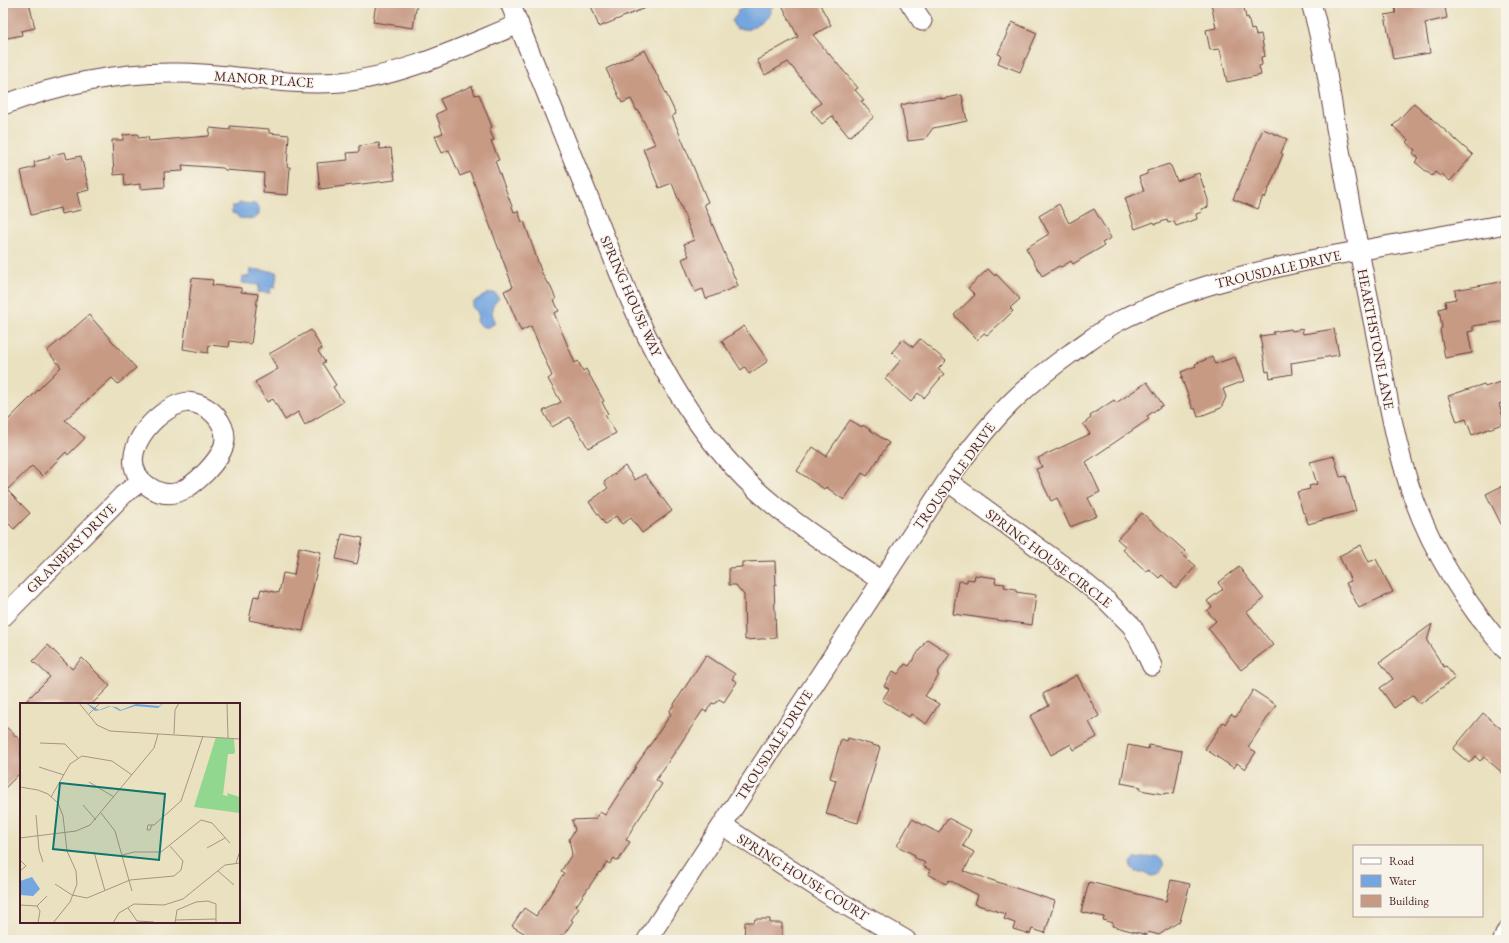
<svg xmlns="http://www.w3.org/2000/svg" width="1509" height="943" viewBox="0 0 1509 943" font-family="'EB Garamond',serif">
	<rect width="100%" height="100%" fill="#f7f3e8"/>
	<filter id="ink" filterUnits="userSpaceOnUse"><feTurbulence type="fractalNoise" baseFrequency=".025" numOctaves="2"/><feDisplacementMap in="SourceGraphic" scale="8" xChannelSelector="R" yChannelSelector="G"/><feConvolveMatrix kernelMatrix="1 2 1 2 8 2 1 2 1" color-interpolation-filters="sRGB"/></filter>
	<filter id="wash" filterUnits="userSpaceOnUse"><feTurbulence type="fractalNoise" baseFrequency=".012" numOctaves="4" result="noise"/><feDisplacementMap in="SourceGraphic" scale="16" xChannelSelector="R" yChannelSelector="G"/><feGaussianBlur stdDeviation="0.9" result="paint"/><feColorMatrix in="noise" values="0 0 0 0 0 0 0 0 0 0 0 0 0 0 0 0 0 1.4 0 .05"/><feComposite in="paint" operator="in"/></filter>
	<g filter="url(#wash)">
		<rect width="100%" height="100%" fill="#eae1c0"/>
		<!-- water -->
		<path fill="#74a6df" stroke="#5f6285" d="M752,3L771,5L772,7L770,9V13L765,19V20L747,30L746,29H737L734,26L732,21L738,13L737,11Z
			M240,203L255,204L259,207V215L254,219L239,218L236,214L232,213V206H236Z
			M251,269L277,272L275,288L271,287L270,293L258,292L259,285L242,283L243,276L250,277Z
			M489,293H495L499,298C497,302 492,304 492,310C492,316 495,318 494,324L488,327H483L477,322L478,313L472,307C473,299 483,297 489,293Z
			M1156,856C1165,860 1166,869 1157,875L1151,876L1144,872H1136L1131,867V863L1134,859Z"/>
		<g id="blocks">
			<!-- building -->
			<path fill="#c79a84" d="M3,3H29L35,28L21,31L22,35L3,39Z
				M376,3H417L413,28L373,22Z
				M590,3H657L599,27Z
				M781,3H819L831,25L813,35L858,88L855,90L864,100L861,101L874,117L849,137L832,116L822,124L811,111L821,103L788,62L765,75L757,60L798,37Z
				M1211,3H1243L1246,18L1248,17L1251,30L1254,29L1256,35L1261,34L1265,56L1261,57L1262,65L1259,66L1261,75L1227,82L1220,49L1210,50L1206,30L1216,28Z
				M1394,3H1444L1447,18L1425,23L1430,53L1393,59L1385,15L1396,13Z
				M1012,22L1037,33L1020,72L998,63L1001,55L998,54Z
				M645,50L676,114L672,116L708,202L704,204L738,286L706,299L703,289L695,292L682,259L689,256L684,244L694,240L672,183L659,188L643,149L655,144L638,110L637,111L631,99L622,103L606,69Z
				M472,86L475,95L479,94L492,127L489,129L494,140L491,141L499,160L495,161L514,212L518,211L522,222L524,221L541,271L547,283H549L556,299L554,300L559,311L554,313L575,363L578,361L583,371L586,369L604,401L602,402L608,414L605,415L616,433L588,448L570,417L552,427L543,411L561,402L548,379L552,376L531,326L521,331L504,291L513,287L470,172L460,176L449,150L442,153L435,136L443,133L436,114L445,110L440,99Z
				M962,95L967,121L933,128L925,139L908,141L901,105L927,99L941,97V99Z
				M1414,103L1473,155L1450,181L1442,174L1440,176L1435,172L1432,176L1415,162L1419,158L1413,153L1415,150L1406,142L1408,140L1393,126Z
				M230,126L269,129V133L289,135L287,167H290L288,195L263,193L264,173L225,170L223,168L182,165L183,171L164,172L165,187L140,189V184L125,186L124,174L114,175L112,140H123V135L138,134V138L148,137L149,141L209,136L210,128L230,130Z
				M1263,129L1287,139L1281,153L1283,154L1265,198L1263,196L1258,209L1233,199Z
				M379,143L380,149L391,148L395,180L320,189L317,163L348,160L347,153L359,152V146Z
				M65,152L67,159L81,156L89,190L77,193L81,210L61,214L60,208L31,215L21,171L35,167L34,162L50,158L49,156Z
				M1169,164L1170,166H1171L1177,181L1199,173L1208,200V207L1201,209L1202,212L1196,214L1197,219L1176,226L1174,221L1168,223L1167,220L1155,224L1154,222L1135,229L1125,198L1144,191L1139,177L1147,174V171Z
				M1059,204L1069,223L1094,209L1111,238L1102,243L1104,246L1083,258L1073,264L1071,261L1061,267L1059,266L1042,276L1026,248L1049,234L1039,216Z
				M988,269L995,276L996,274L1020,299L1010,308L1013,311L1005,319L987,335L984,333L977,340L954,315L975,295L968,288Z
				M192,278L213,280L212,285L241,288V292L258,294L251,344L230,341L229,347L209,345L208,353L183,349Z
				M1506,281V321L1473,326V331L1468,332L1472,353L1445,358L1440,329L1442,328L1439,309L1446,307L1445,301L1456,299L1455,290Z
				M89,315L136,368L118,384L112,378L65,420L85,438L68,455L66,452L42,476L32,466L7,490L30,513L14,529L3,518V425L61,367L47,351Z
				M744,326L768,361L749,374L745,367L741,370L722,341Z
				M1291,329L1292,331L1302,329L1303,334L1334,329L1339,355L1291,363L1292,374L1270,378L1269,371L1266,372L1260,336L1274,334L1273,332Z
				M311,330L322,349L318,351L325,362L322,363L336,385L333,387L343,402L305,425L298,412L285,420L273,399L267,402L255,382L278,369L269,354Z
				M903,339L913,347L920,339L946,361L938,369L944,374L924,398L918,393L911,402L885,379L901,360L892,352Z
				M1212,357L1215,364L1235,357L1244,381L1223,389L1226,397L1221,408L1198,417L1195,408L1193,409L1181,377H1183L1181,372L1196,366L1195,364Z
				M1506,380V402L1499,404L1505,423L1472,435L1466,419L1457,422L1448,396L1484,384L1485,387Z
				M1147,382L1163,405L1147,416L1149,419L1086,462L1100,492L1088,498L1097,516L1070,527L1057,498L1051,501L1036,469L1042,467L1038,458L1090,434L1083,424L1091,418L1090,416L1114,400L1116,403Z
				M850,420L862,427L863,425L889,443L867,476L862,473L844,500L826,487L824,489L797,471L813,447L826,456Z
				M1334,456L1340,477L1346,476L1356,511L1308,524L1305,513H1303L1297,492L1310,489L1309,486L1317,484L1310,462Z
				M625,466L635,480L645,474L672,511L642,533L631,518L622,524L616,516L605,524L589,502L608,488L604,482Z
				M1506,484V534L1486,494Z
				M1142,513L1185,551L1182,554L1196,566L1176,588L1162,575L1159,578L1149,569L1147,572L1122,549L1125,546L1117,539Z
				M342,534L363,538L357,564L336,559Z
				M1361,545L1369,562L1376,559L1393,592L1359,608L1346,583L1351,581L1339,556Z
				M299,547L321,552L303,631L249,620L254,596L259,597L261,589L279,593L283,573L294,575Z
				M775,561L776,585H774L776,638L745,640L744,595L736,585H729V568L742,567V562Z
				M1239,567L1264,599L1247,612L1273,645L1241,670L1208,628L1216,621L1207,611L1212,607L1207,601L1223,589L1218,583Z
				M975,575L996,578L995,583L1005,584L1004,587L1016,589V592L1036,595L1032,625L953,614L958,581L967,582V579L974,580Z
				M1432,624L1427,641L1444,667L1446,666L1455,678L1420,704L1413,695L1394,708L1380,688L1393,679L1380,662Z
				M927,639L950,654L937,674L939,675L925,696L939,704L926,724L911,714L909,717L882,700L889,689L884,686L893,671L898,674L905,664L909,666Z
				M48,645L72,669L82,658L110,686L92,704H23L50,677L33,661Z
				M706,655L735,674L732,679L737,682L724,702L719,699L715,704L712,703L706,712L703,710L656,780L662,784L630,832H631L626,840L630,842L618,861L614,858L610,864L607,862L600,873L599,872L576,906L579,908L571,920L573,921L563,936L561,935L558,940H520L524,933L512,926L524,908L536,916L564,873L561,871L572,854L569,839L575,830L572,820L595,819L600,812L605,815L636,767H635L671,714L669,712Z
				M1077,675L1099,716L1089,722L1097,737L1074,750L1071,744L1051,755L1030,716L1049,706L1043,694Z
				M1253,690L1276,705L1248,747L1256,752L1245,769L1237,763L1234,768L1205,749L1223,722L1225,724L1231,714L1236,717Z
				M1483,713L1506,733V776L1484,757L1480,761L1475,756L1469,763L1453,749Z
				M3,724L21,741V772L3,790Z
				M848,738L880,747L858,823L826,814L836,780L830,778L841,739L847,741Z
				M1128,745L1148,749L1149,745L1182,751L1174,794L1167,793L1163,794L1140,790L1141,787L1121,783Z
				M948,818L971,830L963,846L974,852L964,871L1055,901L1045,933L1032,929L1030,934L1013,929L1015,923L1004,919L1006,914L975,904L978,895L949,880L946,884L928,874L930,870L923,866L925,863L914,857L915,855L897,846L912,819L939,833Z
				M1171,880L1190,884L1180,921L1159,935L1148,932L1147,935L1112,926L1113,923L1103,920L1104,917L1081,912L1089,882L1166,901Z
				M755,919H770V923H782V940H744L745,922H754Z"/>
		</g>
	</g>
	<g filter="url(#ink)">
		<use href="#blocks" fill-opacity="0" stroke="#623c41" stroke-width="1"/>
		<g fill="none" stroke-linecap="round" stroke-linejoin="round">
			<!-- minor casing -->
			<g stroke="#623c41" stroke-width="21">
				<path id="minor" d="M510,3L629,297C662,375 708,452 775,506C808,534 846,556 881,581
					M910,3L922,21
					M1311,3C1323,44 1329,86 1336,128C1348,195 1361,263 1375,330C1385,382 1393,435 1409,485C1429,546 1464,602 1506,650
					M3,105C59,84 118,72 178,73C232,73 286,87 341,82C401,77 464,46 519,24
					M187,402C199,403 208,407 216,416C234,438 222,455 206,472C189,489 171,503 148,486C110,460 155,407 187,402Z
					M947,481L1073,573L1107,601L1132,626L1143,647L1152,666
					M3,617L123,495L141,481
					M722,825L835,899L906,940
					M647,940L947,481C969,450 991,421 1019,395C1035,380 1053,366 1071,353C1087,342 1102,330 1119,321C1185,287 1257,271 1330,256C1388,245 1447,235 1506,224
					M1503,940L1506,932"/>
			</g>
			<!-- minor -->
			<use href="#minor" stroke="#fff" stroke-width="19"/>
		</g>
	</g>
	<g text-anchor="middle" dominant-baseline="central" stroke-width="3" stroke-linejoin="round" paint-order="stroke">
		<!-- street labels -->
		<g font-size="14" fill="#4a1f2b" stroke="#f7f3e8">
			<text transform="translate(264 79) rotate(4)">MANOR PLACE</text>
			<text transform="translate(1278 269) rotate(-13)">TROUSDALE DRIVE</text>
			<text transform="translate(631 296) rotate(66)">SPRING HOUSE WAY</text>
			<text transform="translate(1376 339) rotate(79)">HEARTHSTONE LANE</text>
			<text transform="translate(954 476) rotate(-54)">TROUSDALE DRIVE</text>
			<text transform="translate(71 548) rotate(-45)">GRANBERY DRIVE</text>
			<text transform="translate(1049 558) rotate(37)">SPRING HOUSE CIRCLE</text>
			<text transform="translate(774 745) rotate(-57)">TROUSDALE DRIVE</text>
			<text transform="translate(803 877) rotate(32)">SPRING HOUSE COURT</text>
		</g>
	</g>
	<!-- overview -->
	<g transform="translate(20 703)">
		<rect width="220" height="220" fill="#eae1c0"/>
		<path d="M196,34L214,36L215,49L214,51H208L203,92L208,93L207,90L220,94V110L174,104Z" fill="#91d790"/>
		<path d="M66,0L79,7L89,3L96,4L101,7L116,1L139,3L144,0L138,5L115,3L100,8L91,3L81,7L75,8ZM12,174L20,186L13,193L0,192V178Z" fill="#74a6df"/>
		<path fill="none" stroke="#aa9384" stroke-width="1" d="M59,0L77,22L90,28L220,36M207,0L208,35M69,11L80,0M154,31L155,7L159,0M20,40L45,41L58,55M19,64L44,72M69,79L94,94M0,84L18,87L28,91L38,100L43,113L47,148L56,168L57,181L50,199L33,220M31,94L50,61L62,53L92,58L112,72M63,102L76,117M81,110L95,128L112,188M16,112L19,147L23,159M132,122L130,127H127L128,122H134L161,98L183,33M0,135L56,128L70,122L134,45L138,31M187,145L205,135M74,149L85,188M102,152L114,149H141L181,117L192,120L210,140M0,157L6,163L0,168M216,160L220,148M198,168L214,182M35,181L52,192L67,195L110,177L154,173L161,167L163,158L150,143M0,202L17,203L27,193M17,203L20,208L18,220M108,205L117,218L134,219M155,217L196,216M93,220L99,210L114,201L144,202L163,196L205,162L220,160M155,220L157,207L176,199L188,198L196,201V220"/>
		<path fill="#0f766e" fill-opacity="0.15" stroke="#0f766e" stroke-width="2" d="M40,80L145,91L139,157L33,146Z"/>
		<rect width="220" height="220" fill="none" stroke="#4a1f2b" stroke-width="2"/>
	</g>
	<!-- margin -->
	<rect width="1509" height="943" fill="none" stroke="#f7f3e8" stroke-width="16"/>
	<!-- legend -->
	<rect x="1353" y="845" width="130" height="72" fill="#f7f3e8" stroke="#b29e9c"/>
	<rect x="1361" y="858" width="20" height="6" fill="#ffffff" stroke="#b29e9c"/>
	<text x="1389" y="865" font-size="12" fill="#4a1f2b">Road</text>
	<rect x="1361" y="875" width="20" height="12" fill="#74a6df" stroke="#b29e9c"/>
	<text x="1389" y="885" font-size="12" fill="#4a1f2b">Water</text>
	<rect x="1361" y="895" width="20" height="12" fill="#c79a84" stroke="#b29e9c"/>
	<text x="1389" y="905" font-size="12" fill="#4a1f2b">Building</text>
</svg>
